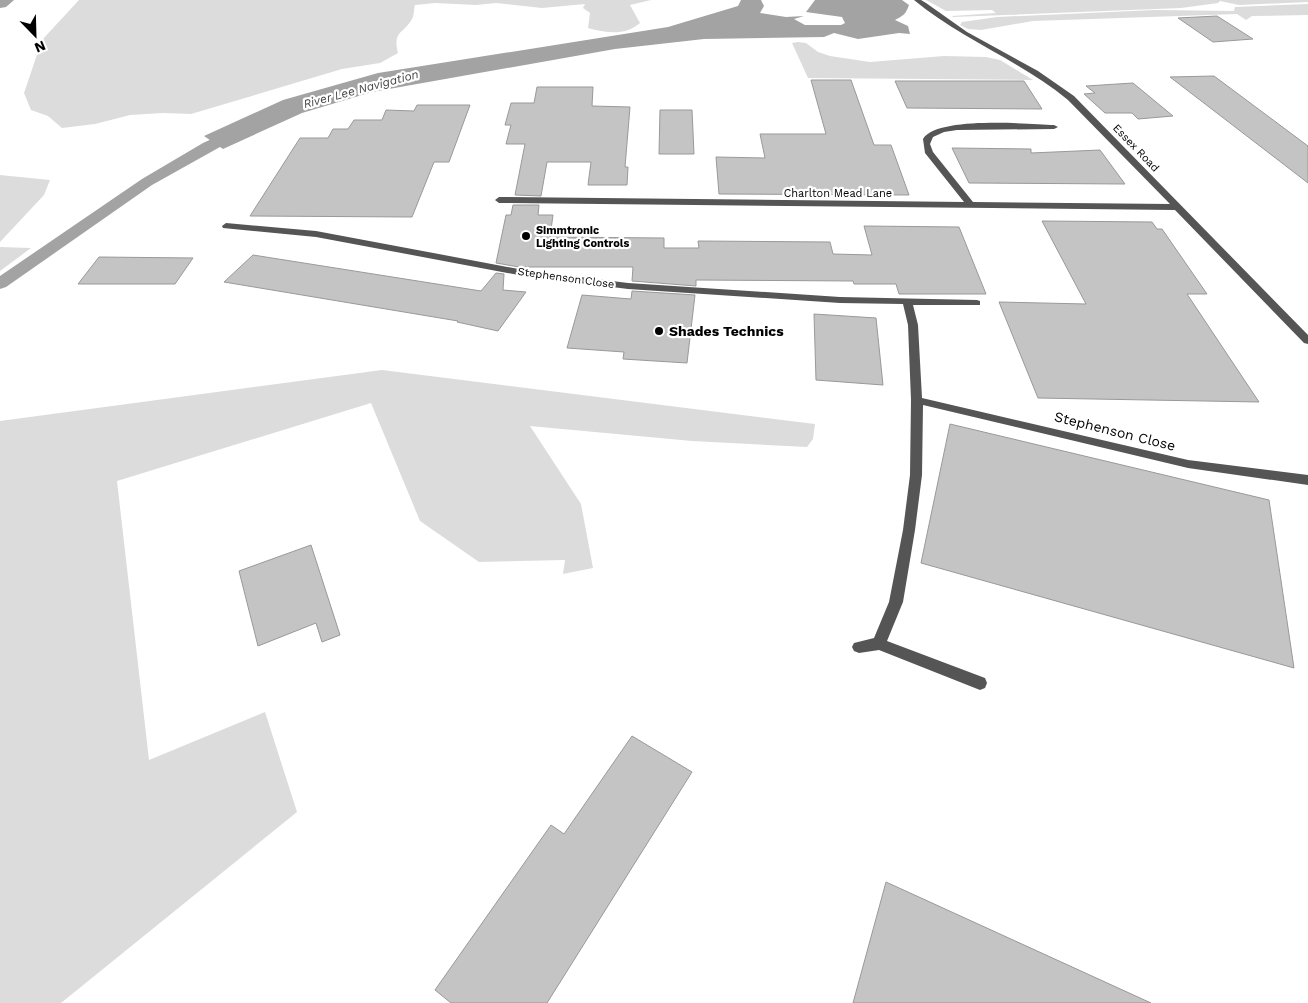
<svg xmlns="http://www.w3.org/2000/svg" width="1308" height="1003" viewBox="0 0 1308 1003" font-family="'Work Sans',sans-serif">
	<rect width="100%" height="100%" fill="#fff"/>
	<!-- green -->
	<path fill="#dcdcdc" d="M79,0H651L630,5L640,23C625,36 607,33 588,28L590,13L583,8L585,4L542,8L496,3L476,5L435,3L415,5C414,8 414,14 413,17C405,34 392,30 398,53L380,63L342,69L191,114L163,113L130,115L95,124L62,128L48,116L31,110L24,93L42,40Z
		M926,0H1308V2L1239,5L1220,1L1218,3L1181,8L953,17L952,16L996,13L992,10L946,11Z
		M1308,4V15L1252,16L1246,20L1237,14L1033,21L981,30L968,29L960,25L962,22L997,17L1155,10L1234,11L1235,7Z
		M798,42L806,43L818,52L830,56L870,62L944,56L986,57L1000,60L1033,80L808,78L792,43Z
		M0,175L50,180L44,195L0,242Z
		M0,247L31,248L0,271Z
		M382,370L815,424L813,439L807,447L692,441L530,426L581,504L593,568L563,574L565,560L479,562L420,521L371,403L117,481L149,760L265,712L297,812L61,1003H0V421Z"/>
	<!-- water -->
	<path fill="#a3a3a3" d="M741,0H761L764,6L760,13L786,17L804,16L794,19L805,25H841L845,23L842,17L806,12L815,0H902L909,5C906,14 903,16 895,20L908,26L910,34L899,33L858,39L834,33L824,37L704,39L615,49L372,92L302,113L223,149L204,136L283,100L378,73L668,27L738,6Z"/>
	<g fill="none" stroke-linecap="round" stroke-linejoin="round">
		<!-- canal -->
		<path fill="#a3a3a3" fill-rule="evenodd" d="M240,126L245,127L246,130L245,133L152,185L6,287L0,289V276L142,179L203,143Z"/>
		<!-- river -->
		<path fill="#a3a3a3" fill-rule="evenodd" d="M0,0H14L6,7L0,8Z"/>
	</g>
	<!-- building -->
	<path fill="#c4c4c4" stroke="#999" d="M1217,16L1253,39L1213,42L1178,18Z
		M1214,76L1308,146V183L1170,77Z
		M811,80H851L874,145H891L909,195L719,194L716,157L765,158L760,134H826Z
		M895,81H1024L1042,109L907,108Z
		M1133,83L1173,116L1138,119L1132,113H1105L1084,94L1095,93L1086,86Z
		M537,87H593L592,106L630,107L625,167H628L627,185H588L591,162H547L541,196L515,195L525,144H506L511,125H505L511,103H534Z
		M417,105H470L449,162H434L412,217L250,216L300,138H328L333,129H348L354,120H382L386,110L414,111Z
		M660,110H692L694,154H659Z
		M952,148L1031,149V153L1100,150L1125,184L969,183Z
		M513,205H539L538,215H553L550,237L664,238V248H699L698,241L830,242L833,254L872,255L864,226L959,227L986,294H899L896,284H854L853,281L696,280V286L632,281L633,267H519L496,263L506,215H511Z
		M1042,221L1152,222L1157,229H1162L1207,294H1187L1259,402L1038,398L999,302L1086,304Z
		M253,255L481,291L496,273L504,274L503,290L526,292L498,331L457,322L458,321L224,282Z
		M99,257L193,258L175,284H78Z
		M632,291L695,295L687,363L623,359L624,352L567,348L582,295L631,299Z
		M814,314L876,318L883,385L816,380Z
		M950,424L1269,500L1294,668L921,563Z
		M311,545L340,635L322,642L316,623L258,646L239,571Z
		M632,736L692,772L547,1003H451L435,990L551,825L564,834Z
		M886,882L1151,1003H853Z"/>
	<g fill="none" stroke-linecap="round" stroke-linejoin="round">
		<!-- minor -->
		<path fill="#555" fill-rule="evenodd" d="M914,0H921L926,3L967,32L1038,71L1074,96L1308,335V344L1304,343L1175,210L499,203L495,200L499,197L964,202L925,153L923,139C937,116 1028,124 1054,125L1058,127L1054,129L957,130L944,132L933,137L930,144L933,152L973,202L1170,204L1068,100C1021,61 961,39 914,0Z
			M226,223L316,231L524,270L628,283L840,297L977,300L980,301V305H913L918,325L922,398L1188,460L1308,475V485L1188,468L923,405L922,475L915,530L903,602L887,641L985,678L987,683L985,688L980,690L879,650L859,653L854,651L852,647L854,643L874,638L889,602L903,530L910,475L911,400L908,325L903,304L840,303L628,289L524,276L316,237L223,228L222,226Z"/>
	</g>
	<!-- markers -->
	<g fill="#000" stroke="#fff" stroke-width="2">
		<circle cx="526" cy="236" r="5"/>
		<circle cx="659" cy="331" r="5"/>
	</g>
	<g text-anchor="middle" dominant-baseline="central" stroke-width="4.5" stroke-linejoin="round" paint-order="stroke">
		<!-- far-street labels -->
		<g font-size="11" fill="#000" stroke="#fff">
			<text transform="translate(1136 148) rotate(46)">Essex Road</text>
			<text x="838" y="193">Charlton Mead Lane</text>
			<text transform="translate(566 278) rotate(8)">Stephenson Close</text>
		</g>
		<!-- far-poi labels -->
		<g font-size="11" font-weight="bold" fill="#000" stroke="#fff" text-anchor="start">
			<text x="536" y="230">Simmtronic<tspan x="536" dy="13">Lighting Controls</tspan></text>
		</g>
		<!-- far-water labels -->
		<g font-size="12" font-style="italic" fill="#444" stroke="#fff">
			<text transform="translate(361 89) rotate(-15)">River Lee Navigation</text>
		</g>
		<!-- poi labels -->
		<g font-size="14" font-weight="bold" fill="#000" stroke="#fff" text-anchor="start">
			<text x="669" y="331">Shades Technics</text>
		</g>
		<!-- street labels -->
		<g font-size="14" fill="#000" stroke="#fff">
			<text transform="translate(1115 431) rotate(14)">Stephenson Close</text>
		</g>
	</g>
	<!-- north arrow -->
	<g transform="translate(35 35) rotate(157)" stroke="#ffffff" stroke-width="4" paint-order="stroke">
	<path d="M0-4L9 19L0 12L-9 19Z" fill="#000000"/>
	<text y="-8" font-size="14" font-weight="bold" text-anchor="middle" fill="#000000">N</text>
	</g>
</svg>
